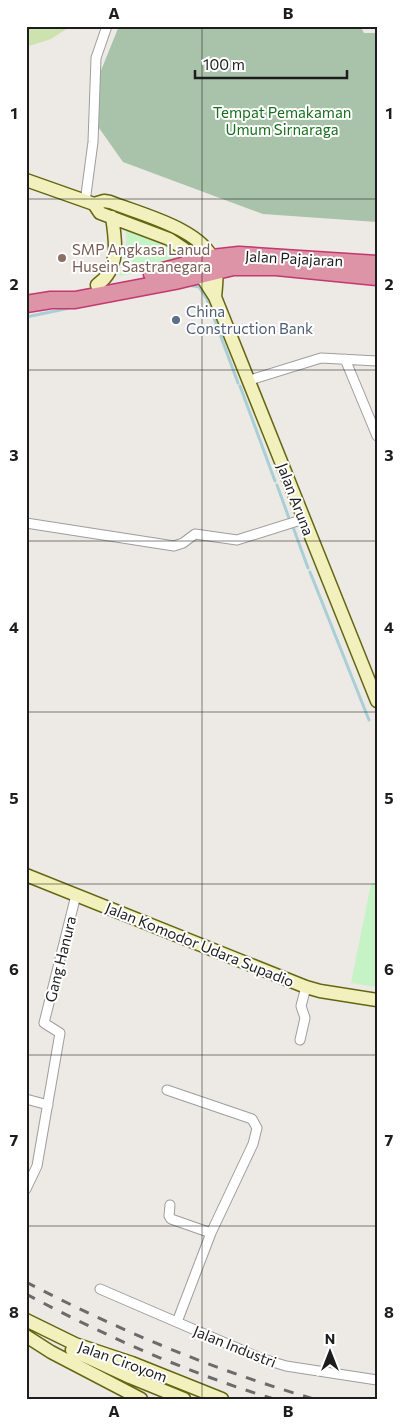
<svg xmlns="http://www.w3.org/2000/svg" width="403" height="1425" viewBox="0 0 403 1425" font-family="Commissioner,sans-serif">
	<rect width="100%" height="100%" fill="#ede9e4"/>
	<!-- grass -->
	<path fill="#cce2af" d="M26,26H71L51,39L26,47Z"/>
	<!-- cemetery -->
	<path fill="#a8c3aa" d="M119,26H360L364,33H377V222L263,214L123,162L99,128L98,78Z"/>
	<!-- park -->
	<path fill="#c5f3c6" d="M125,226L178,247L183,259L169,267L119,276C124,260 129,244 125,226Z
		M377,882V987L351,983L371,884Z"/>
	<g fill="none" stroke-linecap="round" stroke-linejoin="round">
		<!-- stream -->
		<path stroke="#a9cfd6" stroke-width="3" d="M188,285L199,287L207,299L238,383
			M26,317L70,308
			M240,386L275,481
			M277,485L290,521
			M293,527L308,568
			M310,572L369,720"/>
		<!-- street casing -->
		<g stroke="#9e9e9e" stroke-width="11">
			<path id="street" d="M85,202L93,142L96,58L107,26
				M345,359L377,436
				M250,380L321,358L377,361
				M26,523L174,546L183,543L195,534L237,540L304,519
				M300,1040L305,1018L301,1006L306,987
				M167,1090L252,1119L257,1128L253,1144L211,1233L177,1322
				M26,1099L48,1105
				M26,1189L37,1166L60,1033L44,1023L76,895
				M170,1205L169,1216L171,1219L211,1233
				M100,1289L260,1358L286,1366L377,1380"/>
		</g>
		<!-- secondary casing -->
		<g stroke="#646711" stroke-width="15">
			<path id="secondary" d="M26,180L94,204L100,213L169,239L184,249L215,297L377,701
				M94,204L104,201L110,202C140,214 203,229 214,262C218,273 216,286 215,297
				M97,285C120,269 116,242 112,217
				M26,875L306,987L320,991L377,1000
				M26,1320L75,1344L132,1363L222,1399
				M26,1336L51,1352L141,1399
				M72,1350L130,1377L184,1399"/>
		</g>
		<!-- highway casing -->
		<g stroke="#c53771" stroke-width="19">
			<path id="highway" d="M152,274L212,258L239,255L377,264
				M26,304L51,300H75L175,281L233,267H276L377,277"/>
		</g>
		<!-- street -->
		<use href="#street" stroke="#fff" stroke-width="9"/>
		<!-- secondary -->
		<use href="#secondary" stroke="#f2f1bd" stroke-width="12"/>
		<!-- highway -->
		<use href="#highway" stroke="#dc94a6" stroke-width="16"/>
		<!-- rail -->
		<path stroke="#6b6b6b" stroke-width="3" stroke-dasharray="10 10" stroke-linecap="butt" d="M26,1282C118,1330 214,1370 314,1399
			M26,1294C105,1336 188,1373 274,1399"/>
	</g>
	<!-- grid -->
	<path fill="none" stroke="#1d1d1d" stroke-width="1" stroke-opacity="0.55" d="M202,26V1399M26,199H377M26,370H377M26,541H377M26,712H377M26,884H377M26,1055H377M26,1226H377"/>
	<!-- markers -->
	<circle fill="#8d6e63" stroke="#fff" stroke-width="2" cx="62" cy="258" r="5"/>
	<circle fill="#5c6f8a" stroke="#fff" stroke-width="2" cx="176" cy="320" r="5"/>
	<g text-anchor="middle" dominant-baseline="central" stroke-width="4" stroke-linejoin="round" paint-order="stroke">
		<!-- park labels -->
		<g font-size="15" fill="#176f19" stroke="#fff">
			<text x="282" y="112">Tempat Pemakaman<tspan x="282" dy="17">Umum Sirnaraga</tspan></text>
		</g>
		<!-- education labels -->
		<g font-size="15" fill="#785e54" stroke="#fff" text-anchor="start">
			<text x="72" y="249">SMP Angkasa Lanud<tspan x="72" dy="17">Husein Sastranegara</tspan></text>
		</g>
		<!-- street labels -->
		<g font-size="15" fill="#1d1d1d" stroke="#fff">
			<text transform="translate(294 258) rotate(3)">Jalan Pajajaran</text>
			<text transform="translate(296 499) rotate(69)">Jalan Aruna</text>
			<text transform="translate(200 944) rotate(22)">Jalan Komodor Udara Supadio</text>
			<text transform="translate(60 959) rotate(-76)">Gang Hanura</text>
			<text transform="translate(235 1346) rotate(22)">Jalan Industri</text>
			<text transform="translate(123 1361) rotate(20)">Jalan Ciroyom</text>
		</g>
		<!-- service labels -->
		<g font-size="15" fill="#4e5e75" stroke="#fff" text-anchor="start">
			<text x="186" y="311">China<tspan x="186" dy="17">Construction Bank</tspan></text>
		</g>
	</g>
	<!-- border -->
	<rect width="403" height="1425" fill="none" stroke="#ffffff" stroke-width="55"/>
	<!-- north arrow -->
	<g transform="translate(330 1352)" stroke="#ffffff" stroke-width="4" paint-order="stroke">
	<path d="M0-4L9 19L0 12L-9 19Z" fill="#1d1d1d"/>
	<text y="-8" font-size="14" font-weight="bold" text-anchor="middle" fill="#1d1d1d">N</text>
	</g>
	<!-- scale -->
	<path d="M195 70v8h152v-8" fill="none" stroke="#1d1d1d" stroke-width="2.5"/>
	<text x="203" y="70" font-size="15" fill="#1d1d1d" stroke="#ffffff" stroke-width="4" paint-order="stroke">100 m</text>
	<rect x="28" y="28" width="348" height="1370" fill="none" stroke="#1d1d1d" stroke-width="2"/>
	<g font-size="16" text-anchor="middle" font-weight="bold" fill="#1d1d1d">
		<text x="114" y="19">A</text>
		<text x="288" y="19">B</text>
		<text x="14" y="119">1</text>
		<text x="389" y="119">1</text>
		<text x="14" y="290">2</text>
		<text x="389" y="290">2</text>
		<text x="14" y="461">3</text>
		<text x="389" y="461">3</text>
		<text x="14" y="633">4</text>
		<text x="389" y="633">4</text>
		<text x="14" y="804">5</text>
		<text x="389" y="804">5</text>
		<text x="14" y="975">6</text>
		<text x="389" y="975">6</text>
		<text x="14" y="1146">7</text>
		<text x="389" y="1146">7</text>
		<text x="14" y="1318">8</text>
		<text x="389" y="1318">8</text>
		<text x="114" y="1417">A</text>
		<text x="288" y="1417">B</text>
	</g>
</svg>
